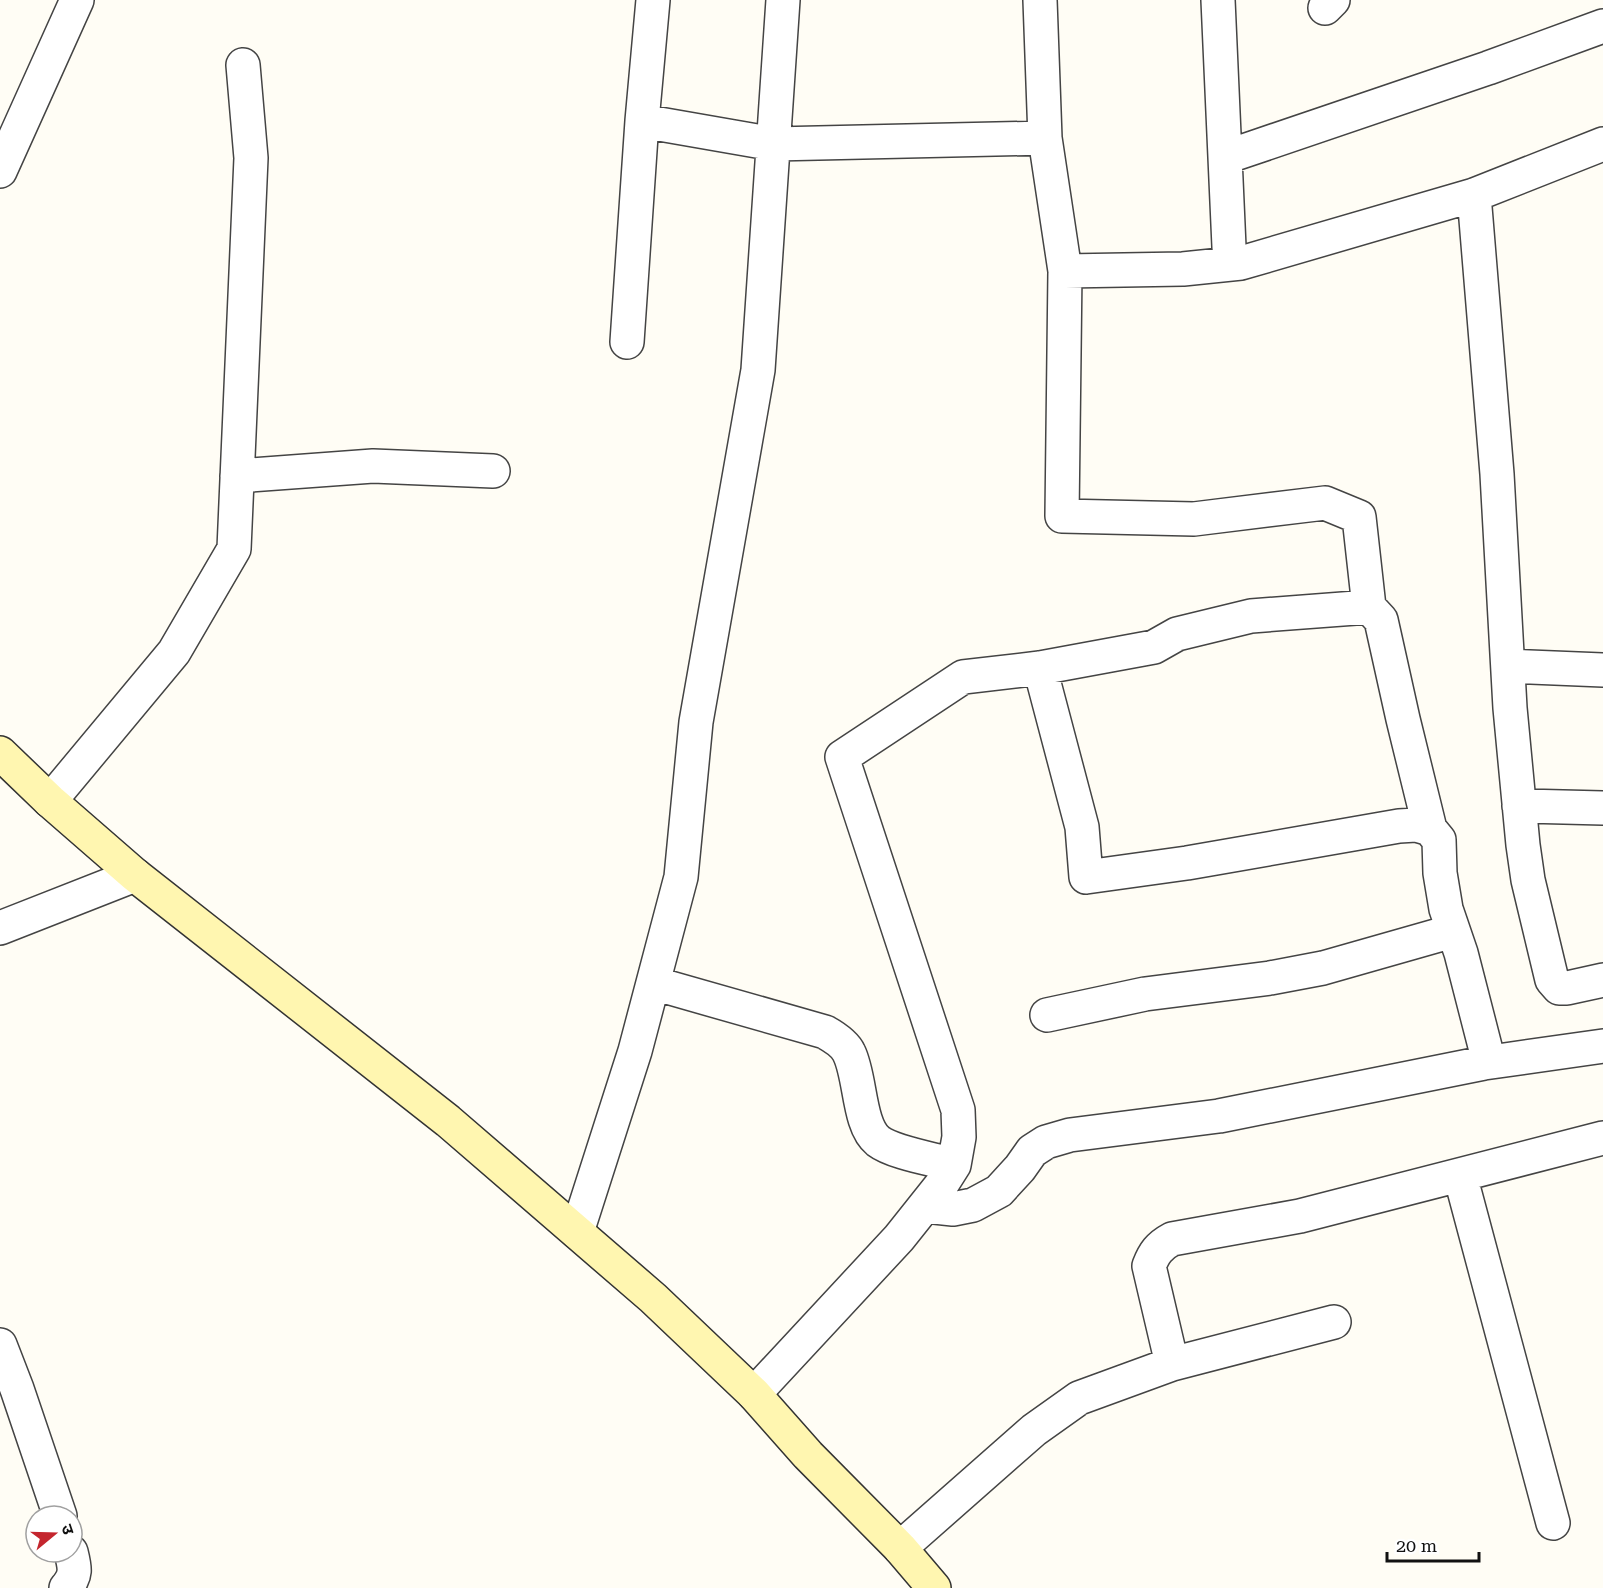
<svg xmlns="http://www.w3.org/2000/svg" width="1603" height="1588" viewBox="0 0 1603 1588" font-family="'Roboto Serif','Noto Sans Devanagari',serif">
	<rect width="100%" height="100%" fill="#fffdf5"/>
	<g fill="none" stroke-linecap="round" stroke-linejoin="round">
		<!-- street casing -->
		<g stroke="#444" stroke-width="36">
			<path id="street" d="M1040,0L1045,138L1065,271L1062,516L1194,519L1325,503L1359,517L1369,607L1381,620L1403,719L1430,829
				M1218,0L1229,247L1231,257L1236,263
				M1325,8L1333,0
				M642,121L653,0
				M1226,157L1488,68L1603,26
				M0,171L77,0
				M1474,195L1497,474L1510,708L1523,845L1528,880L1552,980L1559,988H1567L1603,980
				M1065,271L1183,269L1241,263L1474,195L1603,144
				M627,342L642,121L774,144L1045,138
				M237,476L373,466L493,471
				M1508,666L1603,670
				M1040,668L1082,827L1086,877L1187,863L1399,826L1416,825L1430,829L1439,840L1440,873L1446,909L1461,953L1489,1062
				M50,801L174,652L234,549L251,158L243,65
				M1519,806L1603,808
				M0,928L135,875
				M653,983L825,1032C834,1037 845,1044 849,1053C861,1077 858,1125 878,1141C894,1153 933,1159 954,1165
				M1047,1015L1145,994L1270,978L1323,968L1453,931
				M1460,1175L1553,1523
				M925,1206L953,1209L973,1205L999,1191L1020,1168L1032,1151L1046,1142L1070,1135L1219,1116L1484,1063L1603,1046
				M577,1232L635,1051L681,877L696,722L758,370L783,0
				M0,1345L17,1389L60,1516
				M1172,1364L1149,1266C1154,1253 1159,1246 1172,1239L1300,1216L1603,1138
				M754,1394L899,1238L942,1184L954,1165L959,1137L958,1110L842,757L963,677L1040,668L1154,647L1177,634L1251,616L1369,607
				M900,1548L1034,1430L1079,1398L1172,1364L1334,1322
				M66,1588C77,1575 75,1568 71,1552"/>
		</g>
		<!-- secondary casing -->
		<g stroke="#333" stroke-width="36">
			<path id="secondary" d="M0,753L50,801L135,875L448,1121L653,1298L754,1394L808,1455L900,1548L934,1588"/>
		</g>
		<!-- street -->
		<use href="#street" stroke="#fff" stroke-width="33"/>
		<!-- secondary -->
		<use href="#secondary" stroke="#fff6b0" stroke-width="33"/>
	</g>
	<!-- north arrow -->
	<g transform="translate(54 1534) rotate(71)"><circle r="28" fill="#ffffff" stroke="#a0a0a0" stroke-width="1.5"/>
	<path d="M0-4.5L10 22L0 15L-10 22Z" fill="#c4262e"/>
	<text y="-9" font-size="16" font-weight="bold" text-anchor="middle" fill="#111111">उ</text>
	</g>
	<!-- scale -->
	<path d="M1387 1552v9h92v-9" fill="none" stroke="#111111" stroke-width="3"/>
	<text x="1396" y="1552" font-size="18" fill="#111111" stroke="#ffffff" stroke-width="4.5" paint-order="stroke">20 m</text>
</svg>
